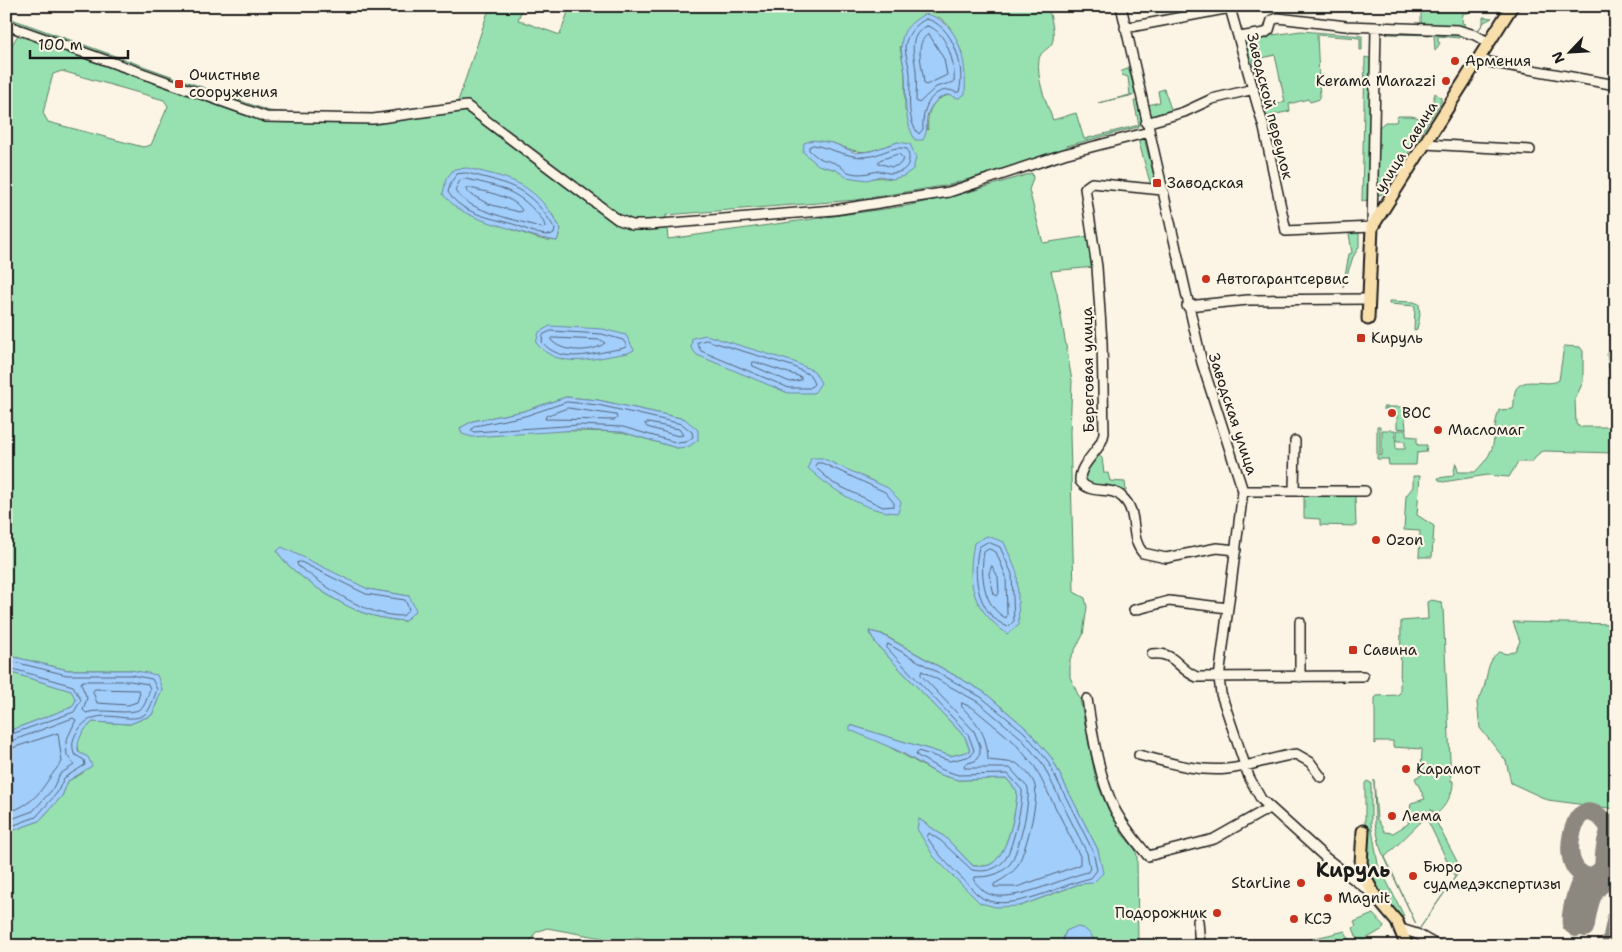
<svg xmlns="http://www.w3.org/2000/svg" width="1622" height="952" viewBox="0 0 1622 952" font-family="'Shantell Sans',sans-serif">
	<rect width="100%" height="100%" fill="#fcf5e5"/>
	<filter id="ink" filterUnits="userSpaceOnUse"><feTurbulence type="fractalNoise" baseFrequency=".02" numOctaves="2"/><feDisplacementMap in="SourceGraphic" scale="10" xChannelSelector="R" yChannelSelector="G"/><feConvolveMatrix kernelMatrix="1 2 1 2 8 2 1 2 1" color-interpolation-filters="sRGB"/></filter>
	<g filter="url(#ink)">
		<!-- green -->
		<path fill="#97e1b0" stroke="#5a7e66" fill-rule="evenodd" d="M490,6H523L518,20L560,35L570,6H1048C1050,15 1057,37 1051,45C1047,50 1041,51 1039,59C1036,79 1046,102 1053,120L1076,113L1084,139L1139,125L1134,101H1137L1142,122L1138,127L1067,146L1065,150L949,185L856,200L666,215L668,239L906,206L969,192L1032,173L1033,178L1029,190L1043,243L1089,236L1095,267L1051,271L1057,293L1072,381L1070,433L1074,592L1085,598L1087,607L1083,635L1070,659V677L1080,699L1096,780L1108,809L1123,835L1135,849L1137,856L1138,946H1097C1089,930 1083,923 1066,931L1063,939L1065,946H674L637,937L624,942L547,928L536,932L527,946H6V833L39,821L62,796L68,781L83,773L77,741L85,729L93,722L130,724L152,715L162,689L131,670H68L6,655V54L18,35L6,31V17L269,111L353,118L457,104ZM939,17L949,26L962,53L950,95C932,98 926,113 928,130L905,111V73L900,47ZM62,71L164,100L168,106L151,145L143,147L48,122L43,113L53,74ZM898,142L892,179C870,174 858,186 836,169L833,143C864,156 866,153 898,142ZM550,211L561,229L557,241L540,239L511,229ZM566,397L598,400L685,419L677,448L622,432L460,428L473,421L524,411ZM277,551L368,589L409,596L405,621C390,620 370,616 356,610C333,600 289,572 277,551ZM869,631L882,634L984,692L1027,729L1051,757L1098,850L1092,883L1079,884L1020,906L919,819L945,837L973,866C978,866 985,867 989,865C1007,859 1017,809 1017,791L1007,779L958,780L938,774L850,725L951,756L970,751L965,737L876,644Z
			M1421,6H1469L1468,13H1463L1462,23L1465,24V29L1478,30L1483,24V17L1492,18L1484,22L1478,31H1465L1462,26L1421,24Z
			M1301,31L1362,36V50H1360V38L1317,35L1320,99L1310,102L1308,99L1289,104L1290,111L1264,117L1262,107L1285,102L1275,55L1253,60L1258,83L1262,86L1265,102L1261,103L1243,44L1244,39Z
			M1389,32H1455L1463,35L1459,38L1438,36V42L1440,43L1435,51L1434,35L1387,34Z
			M1365,57L1372,59L1369,200L1362,201Z
			M1128,66L1135,92L1134,95L1098,103L1130,95L1128,77L1122,75L1121,71L1128,69Z
			M1164,89L1172,112L1149,117L1143,94L1146,93L1148,105L1160,102L1158,91Z
			M1435,93L1441,98V102L1387,187L1381,195L1376,194L1378,128L1385,122H1396L1398,116H1411L1428,120Z
			M1144,138L1156,183L1151,186L1138,139Z
			M1359,232V247L1353,257L1343,287L1349,254L1352,253L1349,233Z
			M1389,301L1414,302L1419,304L1420,315L1417,329L1414,330L1415,306L1389,304Z
			M1564,346L1580,347L1583,351V382L1575,399L1576,424L1580,427H1616L1614,453L1544,451L1539,453L1532,462H1518L1509,477L1487,475L1443,482L1439,480L1438,478L1453,476L1456,462L1458,472H1475C1502,445 1489,441 1499,410L1513,409C1515,403 1513,395 1516,389C1525,375 1548,388 1559,380Z
			M1612,347H1616V420L1607,354Z
			M1383,407H1404L1406,429L1397,428V412H1393V409H1383Z
			M1377,426H1380V456L1382,455V430H1395L1396,449H1405V441H1397V430H1406V436L1417,437V445H1427L1426,452L1417,453L1416,465H1389L1388,459H1377Z
			M1099,455L1102,458L1104,473H1108L1110,481L1125,482L1126,491L1100,488L1084,481L1085,470Z
			M1413,476H1420L1417,515L1434,526L1432,557H1419L1420,531L1404,530L1406,496L1413,487Z
			M1304,494L1355,495L1356,526L1320,525V519L1304,518Z
			M1431,600L1441,602L1443,608L1451,781H1453C1454,793 1445,808 1435,815L1432,810H1430L1461,869L1420,928L1455,877L1426,817L1385,857L1416,924L1381,850L1375,824L1374,780L1377,819L1385,832L1393,833L1408,824L1411,803L1425,799L1415,778L1421,775L1422,749L1393,747V741H1376L1375,744V698L1377,696L1397,695L1400,693L1401,621L1428,619L1427,602Z
			M1513,622L1616,624V809L1548,800L1511,783L1506,761L1480,728L1477,702C1490,685 1483,663 1499,652L1507,654L1516,650L1520,641Z
			M6,671L72,691L76,700L72,707L6,732Z
			M1367,781L1371,783V824L1378,864L1404,916L1397,920L1375,890L1365,862V783Z
			M1373,914L1384,926L1383,929L1359,943L1353,928L1356,926L1354,922Z
			M1345,931L1352,946H1338L1336,942L1328,946H1313L1311,939Z"/>
		<!-- water -->
		<path fill="#a2cefc" stroke="#6c87a2" d="M925,14C960,20 967,63 965,94L959,98C955,98 952,95 948,95C939,95 928,108 927,117C925,127 929,128 923,140H915C902,114 907,100 905,73C903,59 899,49 903,35C907,25 916,19 925,14Z
			M813,140L833,143L856,153L871,151L898,142L910,144L916,158L913,169L904,176L892,179L880,176L867,180L846,177L836,170L818,165L803,152L804,143Z
			M467,168C517,180 534,183 561,229L557,241C541,239 527,234 511,229C486,221 460,216 443,194L446,179L454,169Z
			M550,326L603,329L626,335L634,350L628,353C597,357 560,372 536,343L539,332Z
			M706,335L794,362L814,371L821,383L814,393H788L697,355L691,348L692,338Z
			M566,397L598,400L685,419L698,430V440L688,447L677,448L622,432L578,430L472,437L462,434L460,428L473,421L524,411Z
			M811,458H822L888,488L901,502L898,513C865,512 832,490 808,468Z
			M987,536L1004,542L1017,573L1019,625L1007,634C973,608 966,586 974,543Z
			M282,547L368,589L409,596L416,610L405,621C390,620 370,616 356,610C333,600 289,572 277,551Z
			M869,631L881,634L984,692L1027,729L1051,757L1098,850L1103,873L1093,883L1079,884L1020,906L996,907L980,903L934,857L917,829L919,819L945,837L973,866C978,866 985,867 989,865C1007,859 1017,809 1017,791L1007,779L958,780L938,774L901,752L850,730V725L951,756L970,751L965,737L876,644Z
			M6,655L68,670H131L157,675L162,689L152,715L130,724L93,722C83,730 77,738 78,752L88,757L92,766L68,781L62,796L39,821L6,833V732L72,707L76,700L71,691L6,671Z
			M1075,927C1088,927 1091,935 1097,946H1065L1063,939L1066,931Z"/>
		<g fill="none" stroke-linecap="round" stroke-linejoin="round">
			<!-- shore -->
			<path stroke="#526376" stroke-width="1" d="M926,19C953,24 966,68 959,92C954,93 953,90 948,90C928,91 922,113 923,129L919,134C905,120 911,91 910,73C909,64 905,55 905,46C907,34 916,24 926,19Z
				M927,26C946,29 956,65 954,82L936,87L919,103L916,101C916,91 917,82 916,72C915,55 906,36 927,26Z
				M929,34L944,59L947,75L926,85L924,83C923,67 913,42 929,34Z
				M814,145C834,149 852,160 872,156C884,153 894,145 907,149C912,161 908,172 893,173C888,174 883,171 878,171C868,173 859,176 848,172C844,171 842,167 839,165C825,158 822,163 809,150V147Z
				M899,154L904,159L899,165L892,167L878,163L880,160Z
				M467,173C511,184 531,188 555,229L554,234C541,238 526,228 513,224C491,218 462,214 448,192L451,182L457,174Z
				M466,179C493,185 515,189 534,210C539,215 544,220 545,227L542,228C519,220 469,212 455,191L460,180Z
				M469,188C483,191 517,197 522,211L519,212L488,204L467,192L466,189Z
				M551,331L602,334L623,340L627,346C622,350 615,349 609,351C587,355 559,363 542,342L543,335Z
				M553,338L601,340L605,343C593,353 561,353 551,340Z
				M706,340L792,366L810,375L814,384L810,388H789L701,351L697,343Z
				M755,362L801,377V380L790,382L753,366L752,363Z
				M567,402L598,405L682,424L692,432L693,437L686,442L678,443L623,427L579,425L474,432L471,430L475,426L525,416Z
				M568,408L616,415L617,418L615,420L545,419L546,416Z
				M648,423L679,429L683,435L678,436L647,427L645,424Z
				M817,463H822L885,492L894,503V506L883,507L833,483L815,467Z
				M988,542L1000,547L1012,574L1014,621L1008,627C977,614 972,576 979,547Z
				M989,549L996,552L1006,576L1007,615L1006,618C983,607 980,573 984,552Z
				M301,562L366,594L405,600L409,609L403,616C364,616 328,588 298,566L297,563Z
				M992,566L998,577L999,593L997,596L994,594L989,574Z
				M888,644L981,697L1024,732L1047,760L1093,851L1097,870L1091,878C1062,884 1012,913 984,899C976,895 968,884 962,878C948,865 937,853 927,837L929,833L941,841L972,870C984,872 994,871 1004,861C1012,852 1023,803 1022,790L1008,774L958,775L940,769L916,755L918,751L950,761L971,756L974,750L968,734L887,648Z
				M6,660L67,675H131L152,679L157,689C155,695 152,705 148,711C133,731 97,699 77,732C72,740 72,745 74,754L84,760L85,765L64,778L57,793L36,817L6,828
				M6,667L73,686L81,700L74,712L6,736
				M922,671L978,702L1020,737L1042,763L1087,853L1090,868L1088,872C1064,877 1007,907 985,892C981,889 977,884 974,881L975,877C988,877 1001,875 1010,864C1019,851 1030,804 1028,788L1010,768H964L965,764L975,761L980,754V746L974,731L921,675Z
				M83,681H130L148,684L150,689C148,694 146,704 142,708C131,717 101,707 86,713L83,710L87,698L81,684Z
				M95,689L139,690L140,693L137,702L128,705L97,703L93,692Z
				M962,703L973,708L1014,742L1035,767L1080,856V865L1017,887H994V884C1002,880 1011,874 1016,868C1025,855 1039,801 1035,786C1033,777 1023,768 1016,763L988,760C987,734 979,725 962,707Z
				M6,743L73,718L76,720L66,741L67,755L74,765L60,774L52,790L33,811L6,821
				M6,750L58,733L62,762C41,786 41,802 6,813"/>
			<!-- taxiway -->
			<path stroke="#8c8880" stroke-width="18" d="M1609,829C1603,814 1582,803 1575,824C1569,839 1566,865 1582,874C1591,880 1605,880 1616,883
				M1605,877C1601,864 1605,830 1616,821
				M1586,925L1576,928L1571,924C1569,917 1576,888 1581,882C1588,875 1599,876 1603,866
				M1585,928C1589,910 1589,889 1608,881
				M1610,946L1616,917"/>
			<!-- minor casing -->
			<g stroke="#1c1c1c" stroke-width="12">
				<path id="minor" d="M1121,6L1202,363L1243,491L1219,678L1221,694L1249,777L1261,799L1326,858L1373,894
					M6,25L266,117L373,119L467,106L617,219L632,225H648L834,210L949,192L1064,154L1149,132
					M1125,28L1230,8L1264,128L1286,231L1372,227L1376,28
					M1239,37L1265,33L1269,30L1272,20L1278,18L1346,26L1458,30L1475,35L1489,43
					M1478,60L1616,85
					M1146,123L1184,112L1212,99L1254,89
					M1425,144L1530,150
					M1162,190L1092,183L1085,188L1097,267L1102,342L1104,433C1102,451 1079,462 1080,481C1091,496 1110,485 1122,497C1140,513 1128,536 1143,553L1166,558L1217,548L1236,550
					M1187,306L1248,300L1369,299
					M1243,491H1365
					M1294,491L1295,441
					M1134,610L1169,601L1228,608
					M1300,622V677
					M1152,654C1175,651 1178,670 1197,677L1363,676
					M1087,699C1093,736 1098,774 1114,808C1123,826 1136,841 1148,856L1214,839L1269,808
					M1139,755C1167,762 1197,772 1227,769C1250,767 1273,757 1296,754L1310,762L1321,777
					M1198,921L1200,946
					M1401,929L1417,934L1438,946"/>
			</g>
			<!-- major casing -->
			<g stroke="#1c1c1c" stroke-width="15">
				<path id="major" d="M1368,319L1372,227L1512,6
					M1363,831L1361,863L1366,879L1375,896L1397,922L1407,946"/>
			</g>
			<!-- minor -->
			<use href="#minor" stroke="#fcf5e5" stroke-width="9"/>
			<!-- major -->
			<use href="#major" stroke="#f8deab" stroke-width="11"/>
		</g>
	</g>
	<!-- markers -->
	<g fill="#c8321e" stroke="#fcf5e5" stroke-width="2">
		<circle cx="1455" cy="61" r="5"/>
		<circle cx="1446" cy="81" r="5"/>
		<rect x="174" y="79" width="10" height="10" rx="2.5"/>
		<rect x="1152" y="178" width="10" height="10" rx="2.5"/>
		<circle cx="1206" cy="279" r="5"/>
		<rect x="1356" y="333" width="10" height="10" rx="2.5"/>
		<circle cx="1392" cy="413" r="5"/>
		<circle cx="1438" cy="430" r="5"/>
		<circle cx="1376" cy="540" r="5"/>
		<rect x="1348" y="645" width="10" height="10" rx="2.5"/>
		<circle cx="1406" cy="769" r="5"/>
		<circle cx="1392" cy="816" r="5"/>
		<circle cx="1413" cy="876" r="5"/>
		<circle cx="1301" cy="883" r="5"/>
		<circle cx="1328" cy="898" r="5"/>
		<circle cx="1217" cy="913" r="5"/>
		<circle cx="1294" cy="919" r="5"/>
	</g>
	<g text-anchor="middle" dominant-baseline="central" stroke-width="4.5" stroke-linejoin="round" paint-order="stroke">
		<!-- poi labels -->
		<g font-size="15" fill="#1c1c1c" stroke="#fcf5e5" text-anchor="start">
			<text x="1465" y="61">Армения</text>
			<text x="189" y="75">Очистные<tspan x="189" dy="17">сооружения</tspan></text>
			<text x="1436" y="81" text-anchor="end">Kerama Marazzi</text>
			<text x="1167" y="183">Заводская</text>
			<text x="1216" y="279">Автогарантсервис</text>
			<text x="1371" y="338">Кируль</text>
			<text x="1402" y="413">ВОС</text>
			<text x="1448" y="430">Масломаг</text>
			<text x="1386" y="540">Ozon</text>
			<text x="1363" y="650">Савина</text>
			<text x="1416" y="769">Карамот</text>
			<text x="1402" y="816">Лема</text>
			<text x="1423" y="867">Бюро<tspan x="1423" dy="17">судмедэкспертизы</tspan></text>
			<text x="1291" y="883" text-anchor="end">StarLine</text>
			<text x="1338" y="898">Magnit</text>
			<text x="1207" y="913" text-anchor="end">Подорожник</text>
			<text x="1304" y="919">КСЭ</text>
		</g>
		<!-- street labels -->
		<g font-size="15" fill="#1c1c1c" stroke="#fcf5e5">
			<text transform="translate(1270 106) rotate(76)">Заводской переулок</text>
			<text transform="translate(1406 147) rotate(-58)">улица Савина</text>
			<text transform="translate(1088 370) rotate(-91)">Береговая улица</text>
			<text transform="translate(1233 414) rotate(72)">Заводская улица</text>
		</g>
		<!-- district labels -->
		<g font-size="20" font-weight="bold" fill="#1c1c1c" stroke="#fcf5e5">
			<text x="1353" y="870">Кируль</text>
		</g>
	</g>
	<!-- margin -->
	<rect width="1622" height="952" fill="none" stroke="#fcf5e5" stroke-width="25"/>
	<rect x="12" y="12" width="1597" height="927" fill="none" stroke="#1c1c1c" stroke-width="2" filter="url(#ink)"/>
	<!-- north arrow -->
	<g transform="translate(1570 52) rotate(245)" stroke="#fcf5e5" stroke-width="4" paint-order="stroke">
	<path d="M0-4L9 19L0 12L-9 19Z" fill="#1c1c1c"/>
	<text y="-8" font-size="14" font-weight="bold" text-anchor="middle" fill="#1c1c1c">N</text>
	</g>
	<!-- scale -->
	<path d="M30 50v8h98v-8" fill="none" stroke="#1c1c1c" stroke-width="2.5"/>
	<text x="38" y="50" font-size="15" fill="#1c1c1c" stroke="#fcf5e5" stroke-width="4" paint-order="stroke">100 m</text>
</svg>
